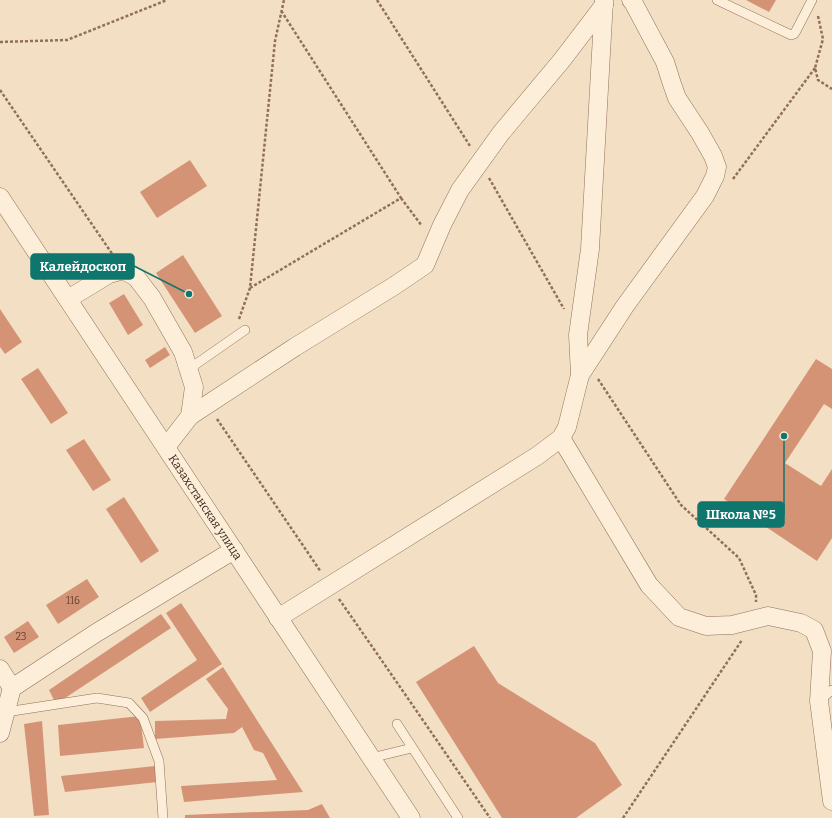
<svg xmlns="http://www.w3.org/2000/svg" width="832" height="818" viewBox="0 0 832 818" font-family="Bitter,serif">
	<rect width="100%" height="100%" fill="#f3e0c4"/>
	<!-- building -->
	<path fill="#d59376" d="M746,0H776L769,12Z
		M190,160L207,186L157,218L140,192Z
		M183,255L222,316L195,333L156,273Z
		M124,294L143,325L128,335L109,303Z
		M0,309L22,342L5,354L0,347Z
		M165,347L170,355L150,368L145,360Z
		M816,359L832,369V409L824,404L785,463L821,486L832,469V538L817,561L724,499Z
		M38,368L68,413L51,424L21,379Z
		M84,439L111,480L93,491L66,450Z
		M124,497L159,551L141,563L106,509Z
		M87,579L99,597L58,624L46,605Z
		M181,603L222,664L150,712L141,698L197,660L166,613Z
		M161,614L171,628L56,704L49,690Z
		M28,621L39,637L14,653L4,637Z
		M474,646L498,683L595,743L622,785L576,818H502L416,682Z
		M223,667L303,792L184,802L181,786L277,780L263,753L254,750L242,727L234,733L155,739V721L226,719L228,709L206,679Z
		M140,716L144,748L60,756L58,725Z
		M42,721L49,815L34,816L24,724Z
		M155,766L157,782L65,792L61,776Z
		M322,804L330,818H185V815L308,810Z"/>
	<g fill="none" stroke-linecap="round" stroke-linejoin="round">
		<!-- lane casing -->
		<g stroke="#917058" stroke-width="10">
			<path id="lane" d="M717,0L791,35L794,34L796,31L812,0
				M189,369L245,330
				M820,700L832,690
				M6,712L97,698L129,703L143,718L159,761L163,818
				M397,724L458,818
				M371,758L412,748"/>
		</g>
		<!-- street casing -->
		<g stroke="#917058" stroke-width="19">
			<g id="street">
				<path id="s1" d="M0,197L411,818"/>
				<path d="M68,299L109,274L123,270L136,277L152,298L183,352L194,387L190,416L166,447"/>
				<path d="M580,375L625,306L705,196L715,176L717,167L713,156L700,133L677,98L672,84L665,62L633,2L631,0"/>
				<path d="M190,416L295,347L394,286L425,265L442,225L460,190L501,133L562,60L604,5"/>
				<path d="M561,438L649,585L679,617L706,626L732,625L768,616L801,623L814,630L822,651L819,701L832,801"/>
				<path d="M278,618L537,456L561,438L567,427L580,375L578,335L590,249L604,0"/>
				<path d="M0,669L12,688"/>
				<path d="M0,733L12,688L96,633L234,550"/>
			</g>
		</g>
		<!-- path -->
		<path stroke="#917058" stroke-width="2.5" stroke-dasharray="3 2" stroke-linecap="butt" d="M377,0L470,146
			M818,16L823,39L815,68L818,80L832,89
			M0,42L67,40L167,0
			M0,90L113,255
			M489,178L564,309
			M733,179L815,68
			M401,198L422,226
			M250,288L401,198L282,12
			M239,319L250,288L275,41L284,0
			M598,379L681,505L739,558L756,595V602
			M217,419L321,572
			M339,599C390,672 440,745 490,818
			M623,818L742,640"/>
		<!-- lane -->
		<use href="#lane" stroke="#fceed9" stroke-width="9"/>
		<!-- street -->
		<use href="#street" stroke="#fceed9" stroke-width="18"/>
	</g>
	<g text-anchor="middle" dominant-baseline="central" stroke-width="4" stroke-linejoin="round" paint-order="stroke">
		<!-- number labels -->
		<g font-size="10" fill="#644433">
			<text x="73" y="601">116</text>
			<text x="21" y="637">23</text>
		</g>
		<!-- street labels -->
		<g font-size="12" fill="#3f2a1d" stroke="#f9ebd5">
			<text stroke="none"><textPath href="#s1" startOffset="372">Казахстанская улица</textPath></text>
		</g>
	</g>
	<!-- callouts -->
	<path fill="none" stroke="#0f766e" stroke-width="1.5" d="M189 294L134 266M784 436L784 515"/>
	<g fill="#0f766e" stroke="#f9ebd5" stroke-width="1.5">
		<circle cx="189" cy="294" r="4"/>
		<circle cx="784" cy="436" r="4"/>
	</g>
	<g fill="#0f766e" stroke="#0f766e" stroke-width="1.5">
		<rect x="31" y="254" width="103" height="25" rx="4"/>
		<rect x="698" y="502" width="86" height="25" rx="4"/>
	</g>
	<g font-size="13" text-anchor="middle" font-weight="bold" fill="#fff">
		<text x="83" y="271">Калейдоскоп</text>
		<text x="741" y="519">Школа №5</text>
	</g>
</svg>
